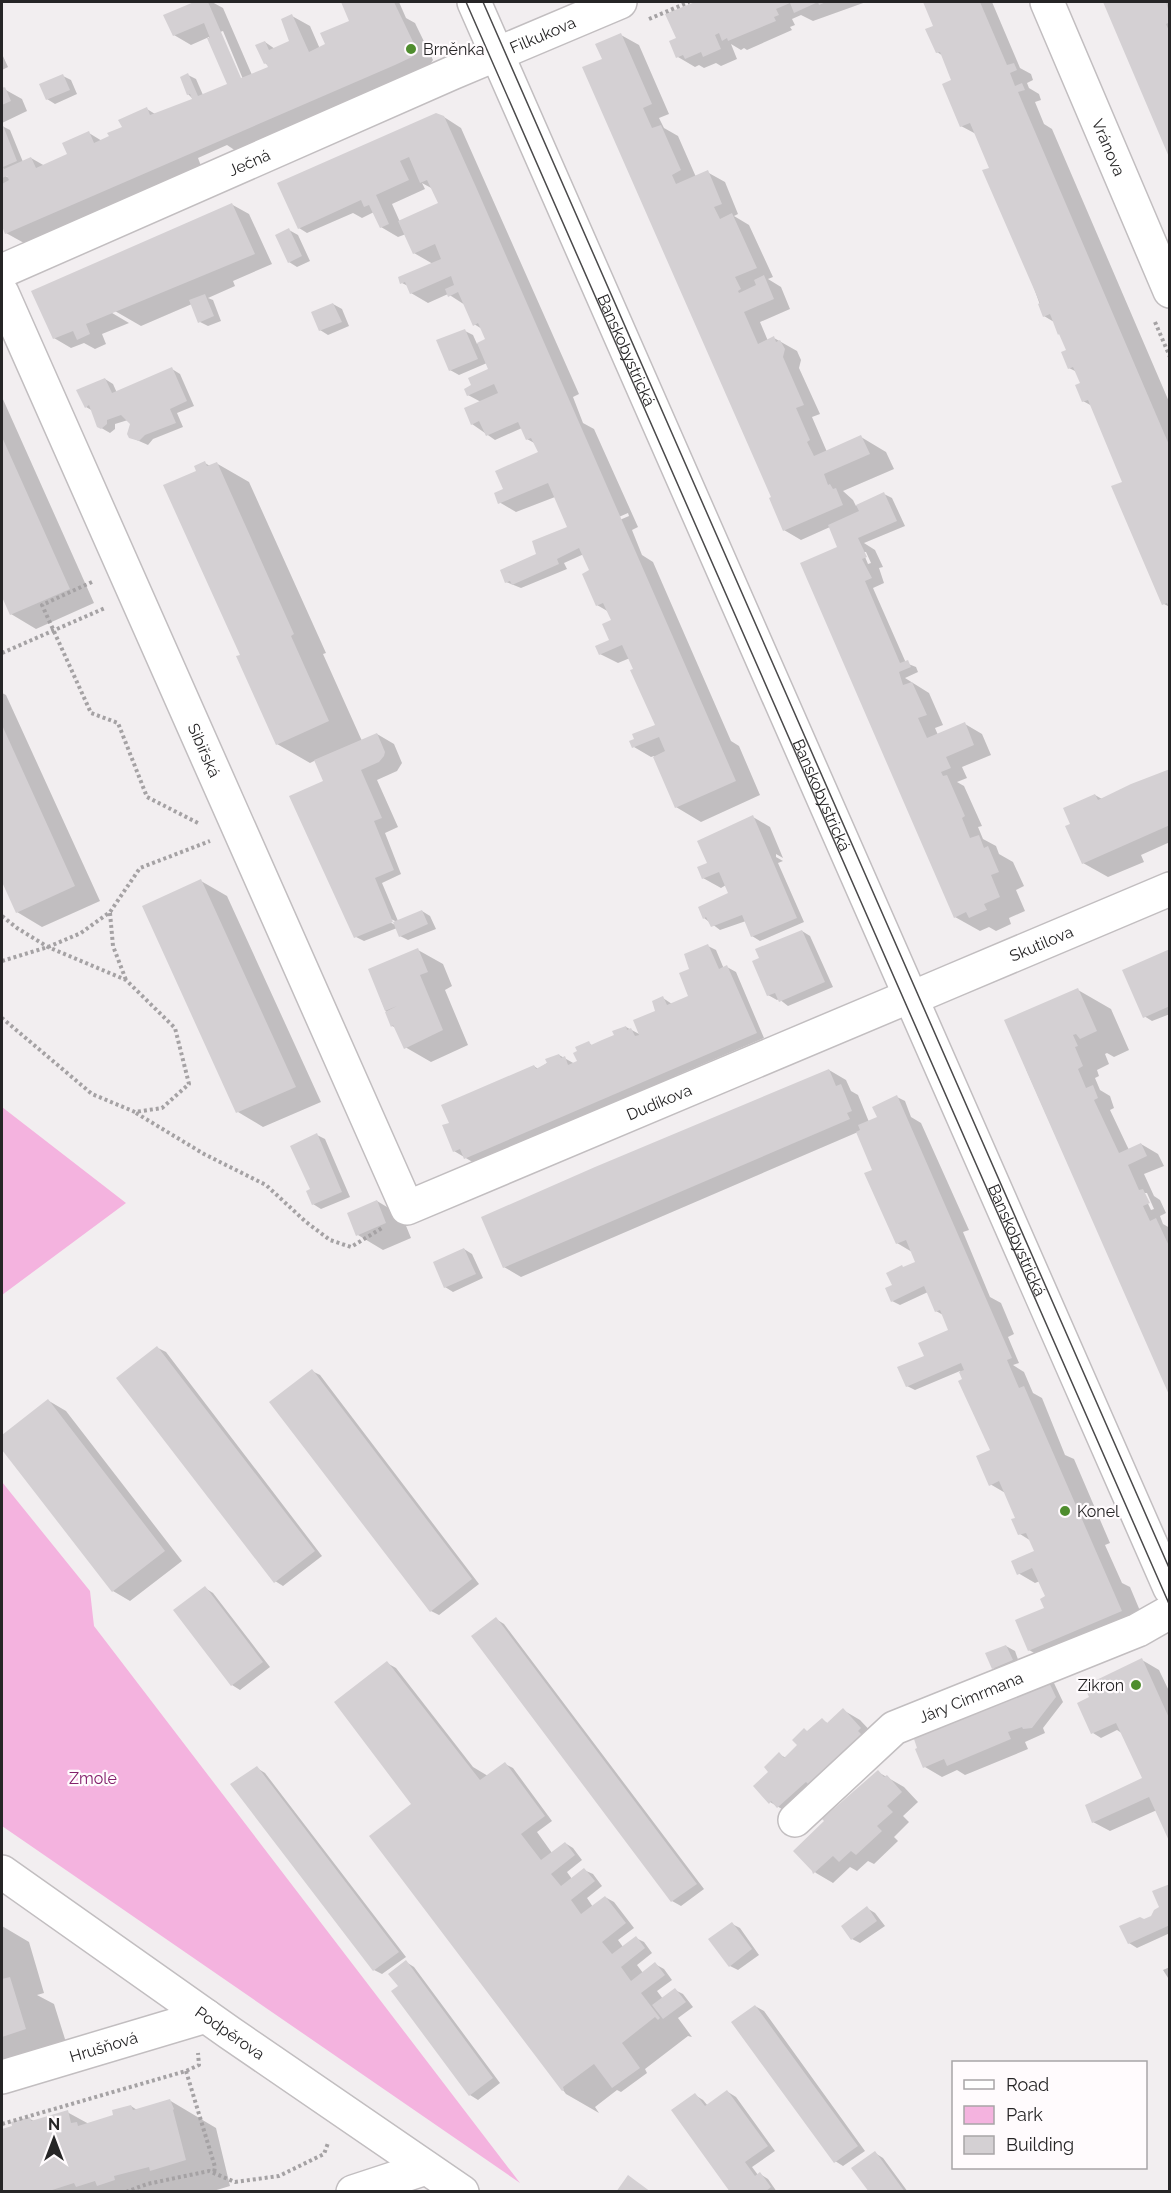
<svg xmlns="http://www.w3.org/2000/svg" width="1171" height="2193" viewBox="0 0 1171 2193" font-family="Raleway,sans-serif">
	<rect width="100%" height="100%" fill="#f2eef0"/>
	<!-- green -->
	<path fill="#f4b3df" d="M2,1107L126,1203L2,1295Z
		M2,1482L90,1591L94,1626L520,2183L2,1826Z"/>
	<!-- shadow -->
	<path fill="#0003" fill-rule="evenodd" d="M198,2H212L223,8L252,75L270,67L265,63V42L275,49L291,42L292,16L310,26L320,49L328,44L351,21L342,2H399L406,18L415,23L433,60L429,66L236,151L227,145L198,158L201,166L24,243L6,233L2,223V174L9,178V175L2,171V126L10,130L23,162L31,158L45,166L69,155L89,133L102,141L124,128L147,109L155,114L194,100L188,94V75L196,79L203,95L229,85L209,37L191,45L174,35L165,16ZM223,31L245,84L243,86L220,32Z
		M699,2H866L813,21L801,15L792,19L795,25L790,27L792,30L747,50L744,48L741,50L731,44L737,59L721,66L716,63L704,68L699,65L695,67L678,57V39L667,15Z
		M924,2H992L1020,68L1031,74L1033,80L1027,83L1029,88L1039,94L1041,100L1035,102L1044,124L1052,129L1170,404V607L1164,604L1124,483L1092,406L1083,401L1082,384L1077,372L1069,368L1068,350L1054,322L1044,316L991,168L976,134L961,126L953,81L943,56L937,52L935,27Z
		M1105,2H1170V153Z
		M621,35L639,45L669,114L659,118L664,128L678,136L696,177L707,172L725,182L738,214L734,216L749,225L773,277L768,279L781,287L790,309L760,322L768,341L774,338L797,351L801,360L799,368L820,414L812,417L827,452L861,437L886,452L894,469L843,491L853,500L856,506L884,494L892,498L905,526L864,543L875,550L883,567L879,568L884,583L873,588L906,663L916,667L918,672L905,678L929,693L943,725L935,728L938,735L965,724L982,734L991,755L962,767L967,778L957,782L964,786L982,826L978,827L983,839L996,846L999,854L1013,862L1024,886L1016,890L1025,911L1009,918L1011,924L996,931L989,927L980,931L955,917L839,548L830,527L801,540L784,530L774,497L604,59ZM863,552H866L871,563L868,564Z
		M2,54L8,67L2,70Z
		M63,76L71,80L77,94L55,104L47,99Z
		M2,84L4,89L22,99L27,111L2,123Z
		M444,117L461,128L579,394L573,397L583,423L594,429L638,527L632,530L642,555L653,562L731,741L739,746L760,795L701,822L676,807L654,756L651,757L634,747L657,726L630,658L618,663L600,654L611,641L613,621L609,612L597,605L593,570L584,554L564,563L567,569L521,588L506,582L540,554L569,527L555,497L516,512L499,502L505,490L540,453L536,444L527,439L522,428L495,440L472,424L481,402L468,395L490,370L487,363L459,375L450,370L438,341L465,331L473,335L477,344L487,340L482,329L474,324L465,305L448,294L428,303L411,293L408,286L402,283L433,264L414,253L406,234L398,237L381,227L374,212L362,218L353,213L307,233L299,228ZM422,183L433,189L440,203L400,222L392,204L425,189ZM628,513L629,516L582,536V533Z
		M231,204L249,214L272,264L233,281L235,286L208,298L213,300L221,321L208,326L200,322L192,304L141,326L108,307L107,310L129,323L102,334L106,344L95,349L84,343L71,348L54,338Z
		M289,230L298,235L310,261L297,267L289,262Z
		M333,304L342,309L349,326L328,335L320,330Z
		M172,369L180,374L194,406L177,413L183,427L153,439L148,445L130,437L129,428L132,424L128,420L115,424V429L110,433L98,426L93,411L86,407L105,379L113,384L117,393Z
		M2,397L94,603L36,629L11,614L2,593Z
		M205,463L210,466L216,463L249,482L326,653L323,654L362,741L377,734L394,744L402,763L397,771L377,780L398,827L385,833L401,874L382,883L398,921L422,911L430,916L436,929L408,940L400,936L397,928L364,941L356,937L325,782L316,760L310,763L277,744L242,655L198,472ZM387,917L395,921V925L385,919Z
		M2,693L6,695L100,901L42,927L17,912L2,878Z
		M1170,770V842L1141,855L1144,862L1108,877L1083,863L1072,825L1095,795L1102,799Z
		M753,817L770,827L783,858L776,854V857L783,861L778,863L804,922L760,941L752,936L746,921L720,930L704,918L730,894L726,885L721,888L703,878L709,864Z
		M201,881L227,896L321,1102L263,1127L238,1112L144,906Z
		M802,931L810,936L833,987L788,1006L779,999L777,1000L768,995Z
		M708,946L716,950L724,969L727,967L736,972L764,1038L675,1076L682,1091L491,1173L454,1151L451,1123L534,1066L538,1069L559,1055L575,1064L579,1062L589,1043L593,1046L616,1036L626,1027L641,1035L657,1011L663,998L672,1004L690,997L691,970Z
		M418,950L443,964L452,986L445,990L468,1045L431,1062L405,1047L396,1028L392,1026L381,1000Z
		M1170,951V1014L1152,1021L1144,1016Z
		M1078,990L1111,1009L1129,1050L1114,1057L1107,1053L1105,1054L1109,1064L1097,1070L1099,1076L1095,1078L1100,1090L1110,1096L1114,1108L1110,1110L1129,1150L1141,1144L1158,1154L1164,1166L1144,1174L1154,1196L1160,1200L1166,1213L1160,1216L1163,1224L1170,1228V1393L1026,1069ZM1143,1193H1147L1154,1209L1151,1210Z
		M829,1070L846,1080L851,1091L858,1095L869,1122L880,1118L897,1097L905,1101L911,1117L921,1123L969,1230L963,1232L990,1297L1001,1303L1014,1334L1008,1337L1019,1363L1013,1365L1024,1372L1033,1393L1042,1398L1065,1455L1074,1459L1110,1543L1105,1545L1122,1583L1130,1587L1146,1625L1055,1665L1029,1650L1017,1621L1046,1609L1047,1597L1040,1581L1035,1583L1018,1573L1036,1551L1031,1541L1020,1534L1017,1518L1007,1494L990,1484L992,1451L960,1371L915,1390L907,1386L926,1357L950,1331L943,1315L936,1311L928,1292L900,1305L892,1301L894,1286L905,1268L917,1263L912,1252L897,1243L874,1171L858,1132L521,1277L504,1267Z
		M317,1135L325,1139L350,1197L321,1209L313,1204L312,1190Z
		M377,1201L402,1216L411,1238L383,1250L358,1235Z
		M464,1249L472,1254L483,1278L453,1292L445,1287Z
		M158,1348L166,1352L322,1556L283,1586L275,1581Z
		M312,1371L320,1375L479,1584L439,1615L431,1611Z
		M49,1401L66,1411L182,1561L130,1601L113,1591L2,1448V1437Z
		M205,1588L213,1593L270,1667L240,1690L232,1685L175,1610Z
		M496,1619L504,1624L704,1889L681,1906L672,1901L473,1636Z
		M1006,1646L1015,1651L1020,1665L1001,1673L993,1668Z
		M1142,1660L1159,1670L1170,1693V1839L1157,1810L1110,1831L1093,1822L1144,1779L1123,1734L1117,1730L1101,1738L1093,1733Z
		M387,1663L396,1668L473,1767L488,1776L505,1764L513,1768L552,1821L537,1832L552,1853L565,1843L573,1848L582,1860L567,1872L572,1879L584,1870L593,1874L602,1886L587,1898L593,1907L605,1897L614,1902L634,1928L618,1940L623,1947L636,1938L644,1942L652,1953L637,1965L643,1973L655,1964L664,1969L672,1980L657,1991L663,1999L675,1990L683,1994L693,2007L678,2018L692,2037L688,2036L645,2069L647,2073L621,2092L617,2090L595,2107L599,2113L566,2094L371,1837L413,1804Z
		M1046,1678L1054,1683L1063,1702L1043,1728L1045,1733L1025,1742L1028,1749L965,1775L957,1770L942,1777L925,1767L919,1749Z
		M843,1710L860,1720L877,1738L787,1812L770,1802L771,1772L779,1754L786,1758L822,1720L829,1724Z
		M257,1768L265,1773L406,1957L382,1974L374,1970Z
		M878,1772L904,1787L918,1802L903,1816L909,1822L894,1837L898,1841L874,1864L868,1861L857,1871L850,1867L833,1883L816,1873L795,1851Z
		M1170,1885V1933L1137,1948L1129,1943L1161,1908Z
		M867,1908L875,1913L885,1926L860,1943L852,1939Z
		M732,1924L740,1928L759,1955L738,1970L730,1966Z
		M2,1926L29,1942L44,1993L37,1995L54,2004L70,2055L2,2061Z
		M406,1962L414,1967L500,2083L478,2100L470,2095L400,1986Z
		M1170,1967V1981L1163,1970Z
		M755,2006L764,2011L865,2151L843,2166L835,2161Z
		M728,2092L736,2097L775,2151L752,2167L758,2175L760,2174L768,2179L777,2192H732L695,2095L703,2100L708,2106Z
		M169,2100L216,2128L230,2186L210,2192H2V2131L14,2127L30,2119L34,2121L67,2112L89,2124L115,2116L131,2106L137,2110Z
		M875,2153L883,2158L908,2192H871Z"/>
	<!-- building -->
	<path fill="#d4d0d3" d="M194,2H208L241,78L268,67L266,63L264,64L255,45L265,41L269,50L289,41L281,19L292,14L309,52L325,44L320,33L349,21L341,2H394L417,50L412,57L395,65L5,234L2,226V184L9,180L7,176L2,178V123L17,161L3,167L4,169L31,157L36,168L67,154L62,143L89,131L94,143L109,136L107,133L122,127L118,120L147,107L150,115L192,99L190,94L187,95L180,77L188,73L198,96L227,84L207,38H210L204,23L173,36L163,15Z
		M695,2H826L819,5L818,2L794,13L790,3L776,9L779,15L774,17L776,21L728,41L727,38L722,41L719,33L715,35L721,49L703,57L701,52L685,59L683,55L676,58L669,41L676,38L665,14Z
		M923,2H980L1007,65L1014,63L1017,70L1010,73L1015,86L1022,83L1025,90L1018,92L1170,447V610L1167,603L1162,605L1111,486L1122,482L1088,400L1082,402L1075,385L1080,383L1073,367L1068,369L1061,352L1066,350L1059,334L1058,335L1050,314L1043,317L1038,304L1040,303L982,170L989,168L970,123L960,127L942,84L951,80L940,52L936,53L925,29L933,26Z
		M1103,2H1166L1170,16V22L1166,24L1170,33L1169,157Z
		M621,33L652,104L643,108L652,128L661,125L681,170L672,175L676,184L708,170L722,204L714,207L720,219L732,213L757,268L735,277L741,289L738,291L739,293L756,285L754,280L764,275L774,299L744,312L758,344L774,336L776,342L780,340L785,349L783,357L804,405L796,408L810,440L807,442L814,456L861,435L870,454L824,474L828,485L830,484L833,489L836,488L843,505L783,531L769,498L771,497L582,67L602,59L595,44Z
		M63,74L70,90L46,100L39,84Z
		M5,87L11,101L2,105V89Z
		M436,113L444,116L476,187L736,781L675,808L653,757L665,751L659,737L632,748L629,741L634,739L632,734L655,725L630,670L633,669L622,645L599,655L595,646L609,640L602,624L611,620L603,603L596,606L582,574L589,570L579,548L557,559L559,564L512,585L510,581L505,583L500,570L536,554L532,541L567,527L548,483L498,504L494,493L503,489L495,471L538,452L531,438L526,440L518,422L486,436L479,421L471,425L464,408L498,393L494,384L467,396L464,389L471,385L468,378L488,369L477,343L485,339L478,323L473,326L458,292L448,297L445,289L454,285L451,276L410,294L405,282L400,284L398,277L441,259L435,244L413,254L398,221L438,203L427,180L420,183L409,157L400,161L409,180L376,195L389,224L380,228L369,205L364,207L361,200L298,229L277,183Z
		M232,203L255,254L86,324L90,334L77,340L73,331L53,339L31,291Z
		M289,228L302,256L288,263L275,235Z
		M205,294L214,316L198,323L189,300Z
		M333,303L342,322L319,331L311,312Z
		M465,329L478,359L449,371L436,340Z
		M172,367L187,401L170,409L176,423L145,435L139,441L129,438L127,434L130,424L121,415L107,420V424L101,429L97,427L89,405L85,408L76,390L105,378L112,393Z
		M2,437L70,589L10,615L2,597Z
		M205,461L207,466L217,462L294,634L291,636L329,721L276,745L236,656L240,655L163,485L196,471L194,466Z
		M884,492L897,521L858,538L867,557L862,559L872,578L865,581L900,663L908,660L911,667L899,672L903,685L912,682L927,715L918,718L927,738L965,722L974,745L946,757L951,768L941,772L943,776L947,775L965,816L962,818L970,838L979,835L984,848L988,846L999,872L991,875L1000,897L984,904L987,910L969,918L966,912L954,918L800,563L837,547L828,525L859,511L856,505Z
		M2,725L75,886L16,913L2,882Z
		M377,733L385,752L384,756L379,762L361,770L382,818L374,821L394,870L375,878L393,922L354,938L289,796L323,781L314,760Z
		M1170,769V825L1082,864L1065,826L1070,824L1063,808L1095,794L1098,800L1131,784Z
		M753,815L797,918L751,937L742,915L711,927L706,917L703,919L698,907L728,893L719,872L702,879L697,867L707,863L697,841Z
		M201,879L296,1087L236,1113L142,906Z
		M422,910L428,924L399,937L393,922Z
		M802,930L825,982L779,1002L775,993L767,996L752,961L759,958L755,949Z
		M708,944L719,969L727,965L757,1033L464,1159L460,1149L453,1152L442,1125L449,1123L441,1105L534,1065L536,1069L547,1063L545,1059L559,1054L561,1058L565,1056L568,1065L577,1061L573,1053L577,1051L575,1047L589,1041L591,1045L602,1040L614,1035L612,1031L626,1026L627,1030L631,1028L635,1036L639,1035L633,1020L655,1011L652,1001L663,996L667,1005L688,996L679,973L689,969L684,954Z
		M418,948L428,972L420,975L443,1030L404,1049L393,1025L391,1027L385,1012L397,1006L385,1011L368,969Z
		M1170,949V1006L1143,1018L1122,970Z
		M1078,988L1097,1031L1080,1039L1076,1034L1073,1035L1078,1046L1075,1047L1083,1066L1078,1069L1086,1088L1093,1085L1098,1098L1094,1100L1119,1153L1141,1143L1147,1156L1128,1165L1139,1190L1143,1189L1150,1203L1143,1206L1150,1221L1156,1218L1170,1248V1397L1004,1020Z
		M829,1069L836,1086L841,1084L852,1111L847,1113L850,1119L503,1268L481,1217L595,1167Z
		M897,1095L1012,1358L1007,1360L1019,1388L1024,1386L1122,1611L1028,1651L1015,1620L1044,1608L1040,1599L1045,1596L1032,1568L1017,1575L1011,1561L1034,1551L1026,1533L1018,1535L1011,1519L1015,1518L999,1481L989,1486L976,1456L990,1450L958,1381L962,1379L959,1372L964,1370L961,1363L906,1387L897,1367L924,1356L918,1343L948,1330L940,1310L935,1312L924,1286L891,1302L885,1288L892,1285L886,1273L902,1265L903,1267L915,1262L906,1240L896,1244L864,1173L872,1170L856,1132L860,1130L858,1125L877,1117L872,1107Z
		M317,1133L342,1192L312,1205L306,1191L310,1189L290,1146Z
		M377,1200L386,1223L356,1236L347,1213Z
		M464,1248L476,1274L444,1288L433,1262Z
		M157,1346L315,1551L274,1583L116,1378Z
		M312,1369L472,1579L430,1612L269,1402Z
		M48,1399L165,1551L112,1592L2,1450V1435Z
		M205,1586L263,1662L231,1686L173,1610Z
		M496,1617L697,1884L671,1902L471,1636Z
		M1006,1645L1013,1660L992,1669L985,1653Z
		M1142,1658L1170,1720V1843L1149,1797L1092,1823L1085,1805L1142,1778L1116,1723L1091,1734L1077,1703L1089,1697L1084,1686Z
		M387,1661L480,1780L505,1762L514,1774L545,1816L521,1834L541,1860L565,1842L575,1855L551,1874L561,1886L584,1868L595,1881L571,1900L581,1914L605,1896L626,1923L602,1942L612,1954L636,1936L645,1948L621,1967L631,1981L655,1962L665,1975L641,1993L660,2018L658,2020L655,2017L622,2043L640,2068L612,2088L594,2064L563,2087L564,2090L562,2091L369,1836L411,1804L334,1702Z
		M1046,1676L1056,1697L1032,1728L1023,1729L1022,1727L1008,1732L1011,1739L947,1766L944,1759L923,1768L915,1749L917,1748L914,1739Z
		M843,1708L861,1728L858,1731L862,1735L809,1785L806,1782L777,1808L771,1801L769,1804L753,1786L768,1772L764,1767L779,1752L784,1758L797,1745L792,1740L804,1728L807,1731L822,1718L827,1723Z
		M257,1766L399,1952L373,1971L230,1784Z
		M878,1770L884,1777L887,1775L902,1792L887,1806L893,1812L877,1826L882,1831L856,1855L851,1851L839,1862L833,1856L813,1874L812,1871L793,1851L824,1821L822,1819Z
		M1170,1884V1925L1128,1944L1119,1926L1140,1917L1144,1919L1151,1916L1154,1910L1159,1907L1152,1891Z
		M867,1906L877,1921L851,1940L841,1926Z
		M732,1922L752,1949L729,1967L708,1939Z
		M406,1960L493,2078L469,2096L391,1991L398,1986L388,1974Z
		M10,1977L26,2029L2,2037V1979Z
		M675,1988L686,2002L663,2019L652,2005Z
		M755,2005L858,2146L834,2163L731,2022Z
		M727,2090L768,2146L745,2162L755,2176L760,2172L771,2187L765,2192H730L671,2110L695,2093L705,2106Z
		M170,2099L174,2109L173,2110L186,2160L150,2171L149,2167L114,2176L115,2180L97,2186L95,2181L76,2187L74,2183L46,2192H2V2129L12,2126L11,2122L30,2117L31,2121L68,2110L71,2123L77,2122L78,2126L113,2115L112,2110L131,2105L133,2110Z
		M875,2151L905,2192H869L851,2168Z
		M628,2175L651,2192H616Z"/>
	<g fill="none" stroke-linecap="round" stroke-linejoin="round">
		<!-- minor casing -->
		<g stroke="#c2bec0" stroke-width="36">
			<g id="minor">
				<path id="s1" d="M474,2L1170,1588"/>
				<path id="s2" d="M1047,2L1170,291"/>
				<path id="s3" d="M2,271L452,73L620,2"/>
				<path id="s4" d="M2,293L407,1208L903,999L919,995L952,981L1170,889"/>
				<path id="s5" d="M795,1820L894,1728L1138,1630L1170,1612"/>
				<path id="s6" d="M2,1872L230,2033L462,2192"/>
				<path id="s7" d="M2,2077L206,2016"/>
				<path d="M353,2192L426,2168"/>
			</g>
		</g>
		<!-- path -->
		<path stroke="#a5a2a4" stroke-width="4" stroke-dasharray="3 3" stroke-linecap="butt" d="M649,19L689,2
			M1155,322L1170,357
			M92,582L42,605L91,713L118,723L147,797L198,823
			M2,653L105,608
			M110,913L113,946L126,980
			M2,916L17,928L48,947L126,980L175,1028L189,1084L162,1108L135,1112L92,1094L2,1018
			M2,961L48,947L81,933L110,912L140,868L210,841
			M136,1113L204,1154L266,1185L306,1222L330,1240L351,1247L382,1228
			M186,2071L215,2167L214,2173
			M2,2124L186,2071L199,2065L198,2053
			M126,2192L147,2184L209,2171L235,2182L279,2176L324,2154L328,2143"/>
		<!-- minor -->
		<use href="#minor" stroke="#fff" stroke-width="33"/>
		<!-- tram -->
		<path stroke="#4b4a4b" stroke-width="1.5" d="M466,2L1170,1606
			M483,2L1170,1570"/>
	</g>
	<!-- markers -->
	<g fill="#4f8d2e" stroke="#fffbfd" stroke-width="2">
		<circle cx="411" cy="49" r="6"/>
		<circle cx="1065" cy="1511" r="6"/>
		<circle cx="1136" cy="1685" r="6"/>
	</g>
	<g text-anchor="middle" dominant-baseline="central" stroke-width="4.5" stroke-linejoin="round" paint-order="stroke">
		<!-- street labels -->
		<g font-size="16" fill="#262526" stroke="#fffbfd">
			<text stroke="none"><textPath href="#s3" startOffset="590">Filkukova</textPath></text>
			<text stroke="none"><textPath href="#s2" startOffset="158">Vránova</textPath></text>
			<text stroke="none"><textPath href="#s3" startOffset="270">Ječná</textPath></text>
			<text stroke="none"><textPath href="#s1" startOffset="380">Banskobystrická</textPath></text>
			<text stroke="none"><textPath href="#s4" startOffset="500">Sibiřská</textPath></text>
			<text stroke="none"><textPath href="#s1" startOffset="866">Banskobystrická</textPath></text>
			<text stroke="none"><textPath href="#s4" startOffset="1688">Skutilova</textPath></text>
			<text stroke="none"><textPath href="#s4" startOffset="1274">Dudíkova</textPath></text>
			<text stroke="none"><textPath href="#s1" startOffset="1352">Banskobystrická</textPath></text>
			<text stroke="none"><textPath href="#s5" startOffset="218">Járy Cimrmana</textPath></text>
			<text stroke="none"><textPath href="#s6" startOffset="279">Podpěrova</textPath></text>
			<text stroke="none"><textPath href="#s7" startOffset="106">Hrušňová</textPath></text>
		</g>
		<!-- poi labels -->
		<g font-size="16" fill="#262526" stroke="#fffbfd" text-anchor="start">
			<text x="423" y="49">Brněnka</text>
			<text x="1077" y="1511">Konel</text>
			<text x="1124" y="1685" text-anchor="end">Zikron</text>
		</g>
		<!-- park labels -->
		<g font-size="16" fill="#84206c" stroke="#fffbfd">
			<text x="93" y="1778">Zmole</text>
		</g>
	</g>
	<!-- border -->
	<rect width="1171" height="2193" fill="none" stroke="#262526" stroke-width="6"/>
	<!-- legend -->
	<rect x="952" y="2061" width="195" height="108" fill="#fffbfd" stroke="#a8a5a7" stroke-width="1.5"/>
	<rect x="964" y="2080" width="30" height="9" fill="#ffffff" stroke="#a8a5a7" stroke-width="1.5"/>
	<text x="1006" y="2091" font-size="18" fill="#262526">Road</text>
	<rect x="964" y="2106" width="30" height="18" fill="#f4b3df" stroke="#a8a5a7" stroke-width="1.5"/>
	<text x="1006" y="2121" font-size="18" fill="#262526">Park</text>
	<rect x="964" y="2136" width="30" height="18" fill="#d4d0d3" stroke="#a8a5a7" stroke-width="1.5"/>
	<text x="1006" y="2151" font-size="18" fill="#262526">Building</text>
	<!-- north arrow -->
	<g transform="translate(54 2139)" stroke="#fffbfd" stroke-width="4.5" paint-order="stroke">
	<path d="M0-4.5L10 22L0 15L-10 22Z" fill="#262526"/>
	<text y="-9" font-size="16" font-weight="bold" text-anchor="middle" fill="#262526">N</text>
	</g>
</svg>
